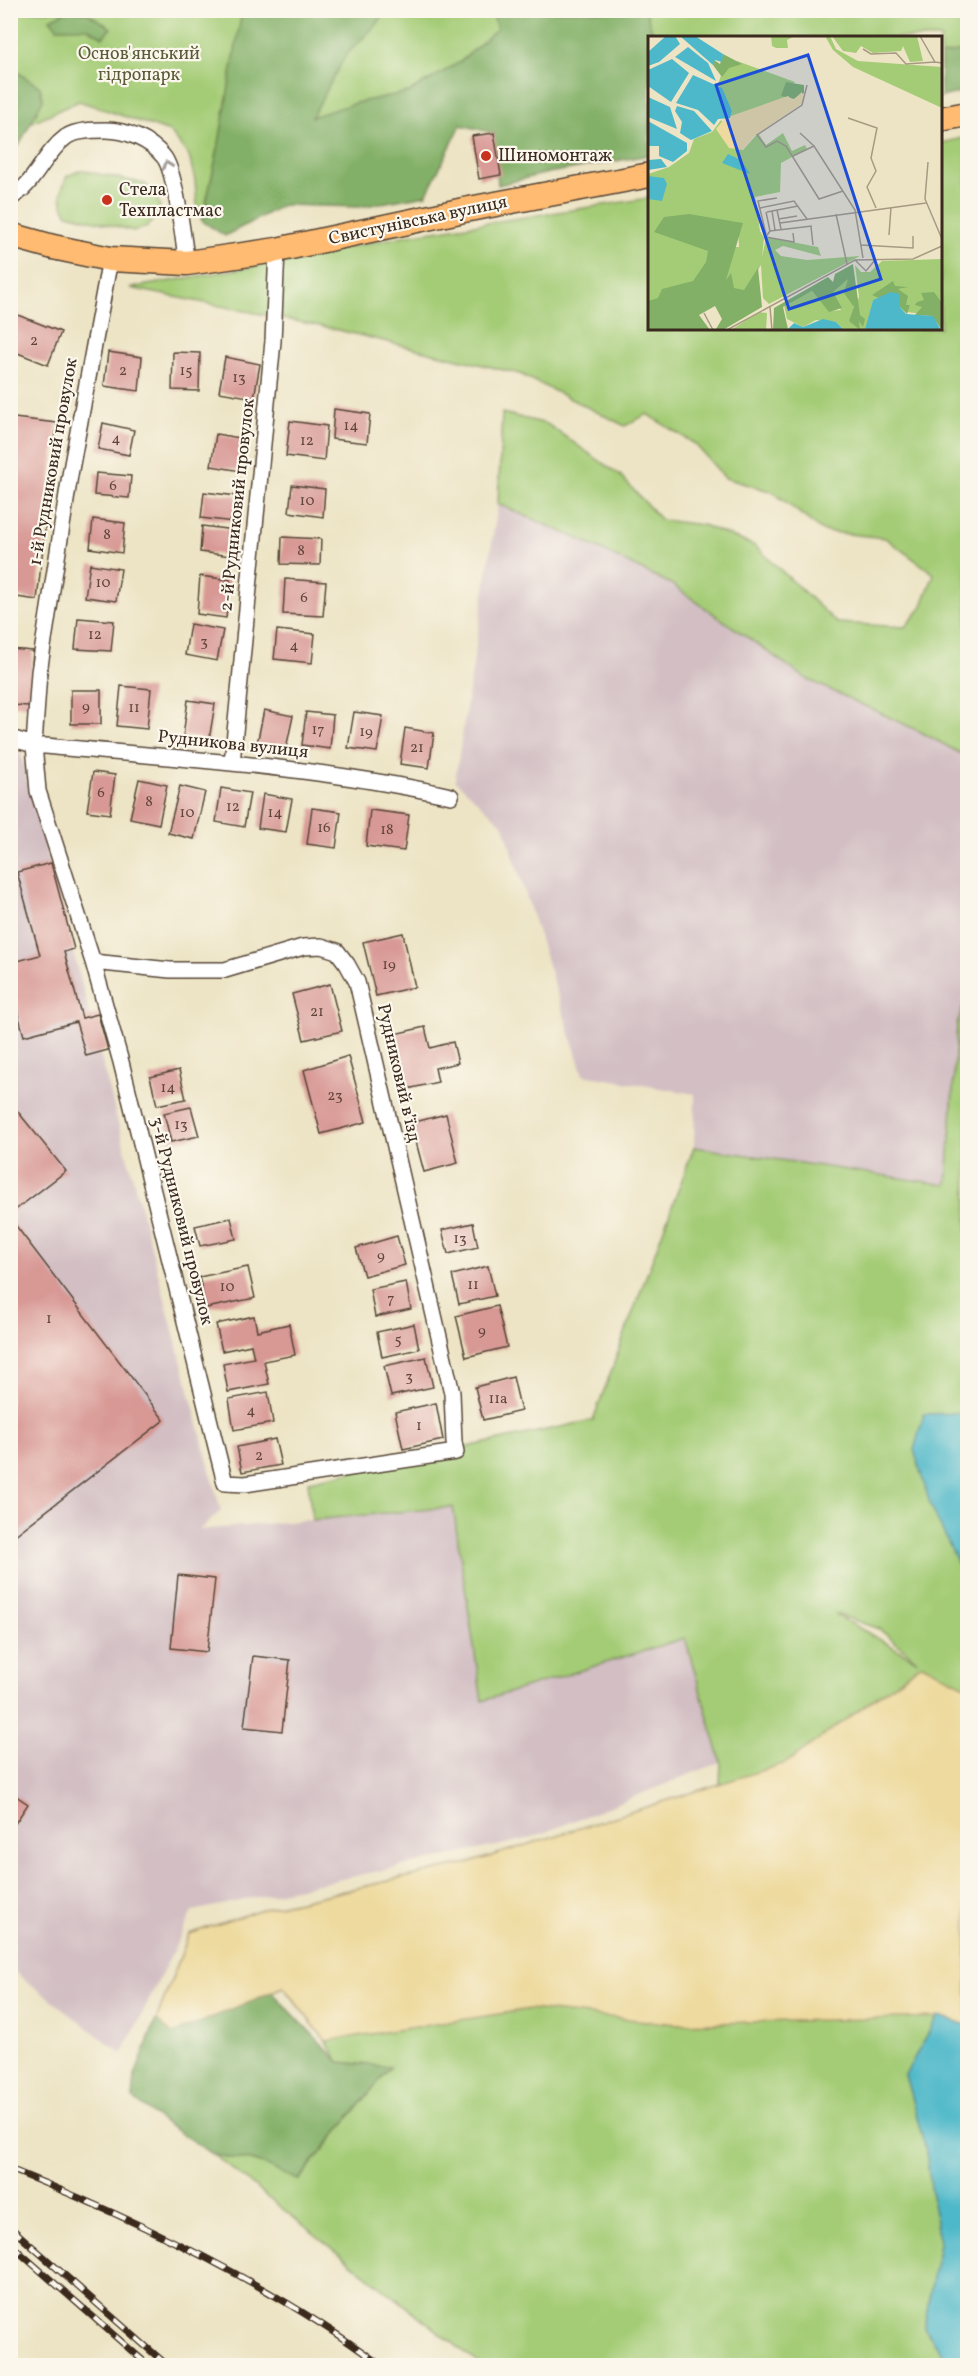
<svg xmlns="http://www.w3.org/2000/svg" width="978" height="2376" viewBox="0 0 978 2376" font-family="Vollkorn,serif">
	<rect width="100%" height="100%" fill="#fbf7ec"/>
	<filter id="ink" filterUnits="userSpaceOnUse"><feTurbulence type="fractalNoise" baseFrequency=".0167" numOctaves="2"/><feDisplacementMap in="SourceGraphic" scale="12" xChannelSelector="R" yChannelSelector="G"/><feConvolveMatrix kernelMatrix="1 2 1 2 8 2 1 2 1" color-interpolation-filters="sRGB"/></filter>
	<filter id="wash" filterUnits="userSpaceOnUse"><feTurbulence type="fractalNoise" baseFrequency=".008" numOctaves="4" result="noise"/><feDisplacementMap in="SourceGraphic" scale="24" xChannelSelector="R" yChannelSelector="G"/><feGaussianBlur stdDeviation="1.35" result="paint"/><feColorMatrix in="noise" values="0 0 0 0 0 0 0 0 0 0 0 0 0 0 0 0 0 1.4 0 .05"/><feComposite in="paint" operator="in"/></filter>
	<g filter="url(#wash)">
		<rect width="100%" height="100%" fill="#ede4c5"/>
		<!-- industrial -->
		<path fill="#d2bec3" d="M498,504L582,531L748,631L967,747L968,996L957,1025L947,1186L694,1147L695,1094L583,1075L504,826L455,780Z
			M10,750L20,752L221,1511L199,1530L453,1507L482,1700L685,1637L728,1759L528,1839L193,1911L122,2054L11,1969Z"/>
		<!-- green -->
		<path fill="#a4cc76" stroke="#707b4a" stroke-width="1.5" fill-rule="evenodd" d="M10,11H243L218,149L202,221L197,204L195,180L189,156L170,132L79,101L30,123L20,143L11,155Z
			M316,11H526L439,98L299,124Z
			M639,11H967V62L941,66L940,38L650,37Z
			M967,137V757L921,732L807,679L671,584L581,540L498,504L502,413L547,424L620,475L661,520L703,525L755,546L837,623L905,627L921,608L934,574L885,538L822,531L773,492L725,478L695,444L647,414L625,426L520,374L330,328L130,288L262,265L408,235L649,198L650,328H940L941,143Z
			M81,170L145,184L155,194L160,206L156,217L147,227L134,231L68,214C58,200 60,192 67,176Z
			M967,996V1690L922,1664L786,1763L720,1784L721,1762L685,1638L482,1701L453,1507L312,1520L308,1481L593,1420L694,1147L947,1185L957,1025ZM836,1614L879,1629L918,1661L836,1615Z
			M530,2009L677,2024L938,2016L905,2075L925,2146L939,2243L924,2328L951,2365H481L214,2155L255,2161L299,2180L390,2067L339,2062L326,2041Z"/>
		<!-- forest -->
		<path fill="#83b067" stroke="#5f6d42" stroke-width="1.5" d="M69,10L89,14L111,28L103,37L87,28H57L50,19Z
			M242,11H384L379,22L346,55L312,117L355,103L409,92L460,62L497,29L492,11H646L654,37L650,38L649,155L548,173L498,185L494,133L461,125L426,195L359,207L283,205L225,236L202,221L218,149Z
			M967,50V91L941,97V55Z
			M11,68L40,87L43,100L20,143L11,154Z
			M272,1992L339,2062L390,2067L298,2180L255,2161L214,2155L160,2120L133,2098L135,2075L156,2020L173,2034Z"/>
		<!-- sand -->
		<path fill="#eeda9e" stroke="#94825e" stroke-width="1.5" d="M922,1664L967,1687V2025L943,2017L677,2024L530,2009L326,2041L283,1987L173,2034L156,2020L189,1934L259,1910L469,1863L786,1763Z"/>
		<!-- water -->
		<path fill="#4db8c9" stroke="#447174" stroke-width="1.5" d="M967,1413H968L967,1583L930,1504L914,1450L924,1414Z
			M938,2016L967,2025V2365H951L924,2328L939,2243L925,2146L905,2075Z"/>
		<g id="blocks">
			<!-- building -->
			<path fill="#d89894" d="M494,133L501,175L479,179L472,136Z
				M10,312L61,332L48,365L10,350Z
				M108,352L142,357L139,391L104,386Z
				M173,352L200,353L199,391L172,390Z
				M225,357L260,364L254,398L219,392Z
				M334,409L370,414L367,443L332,439Z
				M14,418L57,423L37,600L10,596V446Z
				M290,421L327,426L324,461L286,456Z
				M103,423L134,430L129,455L98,449Z
				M216,434L246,439L241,471L211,466Z
				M96,473L131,476L129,498L94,495Z
				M292,485L325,489L323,517L289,512Z
				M204,492L237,496L234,522L201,518Z
				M93,519L125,523L122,553L90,548Z
				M202,526L234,530L231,556L200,552Z
				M282,537L321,539L320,565L281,564Z
				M90,564L121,569L116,601L85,597Z
				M200,576L230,580L226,618L197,614Z
				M285,579L326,582L323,616L283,614Z
				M78,618L114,621L111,651L75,649Z
				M190,624L223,630L217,661L185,655Z
				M277,630L315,634L312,663L274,659Z
				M10,649L33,651L29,706L10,705Z
				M121,686L151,689L147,729L117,726Z
				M71,690H101V724H71Z
				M188,700L215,704L209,740L183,736Z
				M264,710L293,716L286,749L257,744Z
				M306,712L333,715L330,749L302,745Z
				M354,712L383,716L377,752L348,748Z
				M405,728L434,733L429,768L400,764Z
				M93,772L115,775L110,814L87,811Z
				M139,779L167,785L159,824L130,818Z
				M180,786L205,792L194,839L168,833Z
				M221,788L250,793L244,827L216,822Z
				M263,794L292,799L286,832L258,828Z
				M312,808L341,812L336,848L307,844Z
				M370,810L409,815L404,851L366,846Z
				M51,863L74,949L64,952L82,1018L98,1014L108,1050L86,1056L76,1022L24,1036L10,985V963L40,955L17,872Z
				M403,933L415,987L376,996L363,942Z
				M330,984L342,1031L304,1040L292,994Z
				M425,1027L430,1048L453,1042L458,1063L435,1068L438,1082L403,1090L390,1035Z
				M348,1056L366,1122L321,1134L304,1070Z
				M179,1070L186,1099L157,1105L150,1077Z
				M10,1102L66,1171L10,1214Z
				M191,1107L199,1136L171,1142L164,1113Z
				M446,1114L458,1163L424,1172L411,1123Z
				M10,1218L164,1420L10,1539Z
				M231,1218L236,1239L200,1246L195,1226Z
				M473,1223L478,1247L448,1254L442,1230Z
				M397,1236L405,1265L364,1276L356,1248Z
				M488,1266L495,1296L459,1304L452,1275Z
				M248,1267L255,1298L206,1308L199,1277Z
				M406,1282L411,1309L375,1317L370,1289Z
				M497,1306L507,1347L466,1357L456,1316Z
				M254,1316L257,1331L289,1324L295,1355L264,1361L269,1384L228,1392L223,1364L254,1358L251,1345L222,1351L216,1324Z
				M414,1324L419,1349L382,1357L377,1332Z
				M426,1357L433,1387L391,1396L384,1366Z
				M513,1377L521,1411L483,1420L475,1387Z
				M268,1392L273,1423L234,1430L229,1399Z
				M436,1403L443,1440L403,1449L395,1412Z
				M275,1439L281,1465L242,1472L237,1447Z
				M178,1575L215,1579L207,1652L171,1648Z
				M253,1656L290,1660L282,1731L244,1727Z
				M10,1792L28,1804L10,1831Z"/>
		</g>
	</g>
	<g filter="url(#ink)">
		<use href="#blocks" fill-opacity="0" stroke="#564637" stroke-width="1.5"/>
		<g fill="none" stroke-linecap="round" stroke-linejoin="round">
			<!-- street casing -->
			<g stroke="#564637" stroke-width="18">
				<path id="street" d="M10,198C35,185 43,154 66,137C76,130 94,130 106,130C126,130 150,140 163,156C176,170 183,241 187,263
					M10,738L34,745C173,758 314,766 451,796
					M232,763L273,341L277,250
					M93,962L170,970H225L303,947L321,946L337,951L347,964L357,982L452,1393L454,1442L456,1452L245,1484L225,1483L121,1062L93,962L38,791L34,745L39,672L70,475L110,259"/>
			</g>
			<!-- primary casing -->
			<g stroke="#564637" stroke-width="27">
				<path id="primary" d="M940,119L968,114
					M10,235L53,247L110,259L187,263L277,250L464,210L650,175"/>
			</g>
			<!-- street -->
			<use href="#street" stroke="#fff" stroke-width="15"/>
			<!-- primary -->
			<use href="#primary" stroke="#ffbb71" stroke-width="24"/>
			<!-- rail casing -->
			<g stroke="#3b2a1e" stroke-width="7">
				<path id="rail" d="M10,2169C137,2220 273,2285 382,2366
					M10,2227L168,2366
					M10,2244L149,2366"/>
			</g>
			<!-- rail -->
			<use href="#rail" stroke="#fbf7ec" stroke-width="4.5" stroke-dasharray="14" stroke-linecap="butt"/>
		</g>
		<!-- one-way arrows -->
		<defs><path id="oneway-chevron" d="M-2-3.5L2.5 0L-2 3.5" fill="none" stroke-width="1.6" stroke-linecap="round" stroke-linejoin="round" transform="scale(1.5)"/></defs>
		<use stroke="#a79f9a" href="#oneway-chevron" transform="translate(167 165) rotate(-110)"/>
	</g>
	<!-- markers -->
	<g fill="#c8321e" stroke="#fbf7ec" stroke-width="2">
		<circle cx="486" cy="156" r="6"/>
		<circle cx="107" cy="200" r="6"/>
	</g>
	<g text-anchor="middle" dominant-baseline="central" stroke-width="4.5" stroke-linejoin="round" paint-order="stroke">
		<!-- number labels -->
		<g font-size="15" fill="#62463c">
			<text x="34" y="341">2</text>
			<text x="123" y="371">2</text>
			<text x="186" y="371">15</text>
			<text x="239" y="378">13</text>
			<text x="351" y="426">14</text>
			<text x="116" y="439">4</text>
			<text x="307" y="441">12</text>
			<text x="113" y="486">6</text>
			<text x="307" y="501">10</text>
			<text x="107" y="535">8</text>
			<text x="301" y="551">8</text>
			<text x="103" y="583">10</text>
			<text x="304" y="598">6</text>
			<text x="95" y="635">12</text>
			<text x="204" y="642">3</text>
			<text x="294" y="646">4</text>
			<text x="86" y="707">9</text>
			<text x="134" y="708">11</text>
			<text x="318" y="730">17</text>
			<text x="366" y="732">19</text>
			<text x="417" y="748">21</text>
			<text x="101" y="793">6</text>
			<text x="149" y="802">8</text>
			<text x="233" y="807">12</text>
			<text x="187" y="813">10</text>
			<text x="275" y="813">14</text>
			<text x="324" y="828">16</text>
			<text x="387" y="830">18</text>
			<text x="389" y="965">19</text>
			<text x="317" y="1012">21</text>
			<text x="168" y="1088">14</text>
			<text x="335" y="1096">23</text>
			<text x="181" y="1125">13</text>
			<text x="460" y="1239">13</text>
			<text x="381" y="1256">9</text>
			<text x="473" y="1285">11</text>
			<text x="227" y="1287">10</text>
			<text x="391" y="1299">7</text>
			<text x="49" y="1319">1</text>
			<text x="482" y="1331">9</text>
			<text x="398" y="1340">5</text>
			<text x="409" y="1377">3</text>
			<text x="498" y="1399">11а</text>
			<text x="251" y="1411">4</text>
			<text x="419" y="1426">1</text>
			<text x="259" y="1456">2</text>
		</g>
		<!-- park labels -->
		<g font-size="18" fill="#5a5b38" stroke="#fbf7ec">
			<text x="139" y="54">Основ'янський<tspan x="139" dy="21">гідропарк</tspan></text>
		</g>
		<!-- poi labels -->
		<g font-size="18" fill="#3b2a1e" stroke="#fbf7ec" text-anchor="start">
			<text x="498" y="156">Шиномонтаж</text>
			<text x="119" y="190">Стела<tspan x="119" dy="21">Техпластмас</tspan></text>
		</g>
		<!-- street labels -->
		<g font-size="18" fill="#3b2a1e" stroke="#fbf7ec">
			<text transform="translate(418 221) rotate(-12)">Свистунівська вулиця</text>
			<text transform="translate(54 462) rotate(-80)">1-й Рудниковий провулок</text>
			<text transform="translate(238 505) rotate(-84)">2-й Рудниковий провулок</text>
			<text transform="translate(233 745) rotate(6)">Рудникова вулиця</text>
			<text transform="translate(398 1073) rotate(77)">Рудниковий в’їзд</text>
			<text transform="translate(181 1221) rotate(76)">3-й Рудниковий провулок</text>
		</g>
	</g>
	<!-- overview -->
	<g transform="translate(648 36)">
		<rect width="294" height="294" fill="#ede4c5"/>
		<path d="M123,0H147L139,4L140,12H128L124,10ZM177,0H182L188,13L210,25L294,31V72L205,31L185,14ZM184,0H269L275,25L262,26L255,10L253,15L225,17L213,10L208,17L195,15ZM89,25L147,46L133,60H140L82,82L84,75L70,48L75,34ZM73,84L95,114L110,97L118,109L135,97L144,115L157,109L159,113L133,127L132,156L107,161L112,195L116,202L114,222L118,201L170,211L173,220L135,210L127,214L133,220L159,224L212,220L121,268L115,262L113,229L101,248V258L72,248L87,211H91L90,191L46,251L0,280V138L21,131L41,117L46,103L64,96ZM294,223V292L285,279L259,276L254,259L247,256L225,264L218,294H196L188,286L168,284L155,291L139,283L136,269L164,255L181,275L193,274L182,257L201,241L206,273L211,261L207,229L213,236H222L234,225ZM111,276L119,277L118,294H83Z" fill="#a4cc76"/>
		<path d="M75,18L94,28L81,32L74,41L65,29L66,24L72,28ZM138,46L156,49V57L146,63L133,60ZM41,178L95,187L78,244L83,237L86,252L96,254L110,232L114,271L75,294L68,293L74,283L67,270L51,279L62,294H0V265L10,262L14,253L45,245L58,226L60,215L6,196L16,181ZM205,228L212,279L217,283L215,291L211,285L212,294L201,285L206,271L196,257L200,243L185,256L194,272L181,276L164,255L135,271L140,293L125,294L126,272L180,241L185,246L187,238ZM245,245L247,250L260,251L250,253L260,260L258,269H262L259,278L252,271V258L231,262L224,259ZM286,256L294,267V294L284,280L267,279L274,271L267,269L269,266L276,264L273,257Z" fill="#83b067"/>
		<path d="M154,56L156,66L105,101L95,114L81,112L68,93L77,82L140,60L145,64Z" fill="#eeda9e"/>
		<path d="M18,0H27L32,8L11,26L0,30V16ZM32,0H47L75,18L74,26L67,24L65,29ZM40,11L60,27L68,45L27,21ZM24,23L41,37L23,66L0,50V34ZM45,39L74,52L84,75L82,82L70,83L66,89L50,74L28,67ZM0,61L22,71L29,93L0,81ZM29,70L46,75L64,95L43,104L38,101L32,97L34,86L27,75ZM0,85L39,107V115L25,126L11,120V110H0ZM80,118L93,124L102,138L74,127ZM13,123L19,131L0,134V124ZM0,140L16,142L19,148L14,165L0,163ZM243,256L252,258V271L258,278L285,280L293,294H217L225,264ZM175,283L188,286L196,294H139L146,287L155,291Z" fill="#4db8c9"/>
		<path fill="none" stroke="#a69a82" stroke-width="1.5" d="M272,0L287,26L294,27M215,13L223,18L248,17L258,28L287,26M159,49L154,69L109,99L118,111L129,105L138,110L171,163L195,155M200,82L229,92L223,122L228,135L219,151L228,172M152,97L166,110M145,120L166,110L207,174L215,222M280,126L277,163L294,203M112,172L146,165L159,183M129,174L133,193M124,175L127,194M118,176L122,195M119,176L150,170M188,178L199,228M131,183L149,180M132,187L278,167M163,191L165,209M118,198L110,165L129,162M241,199L243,171M118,201L146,206L145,197M117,202L122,195L164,190M213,209L265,212V200M207,224L218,235L227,224M122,271L124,294M56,277L65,294M79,294L207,224L265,223L294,210"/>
		<path fill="#1d4ed8" fill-opacity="0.15" stroke="#1d4ed8" stroke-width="3" d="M160,19L233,243L141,273L68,49Z"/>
		<rect width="294" height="294" fill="none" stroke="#3b2a1e" stroke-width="3"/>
	</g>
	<!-- margin -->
	<rect width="978" height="2376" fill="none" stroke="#fbf7ec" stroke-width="36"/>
</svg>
